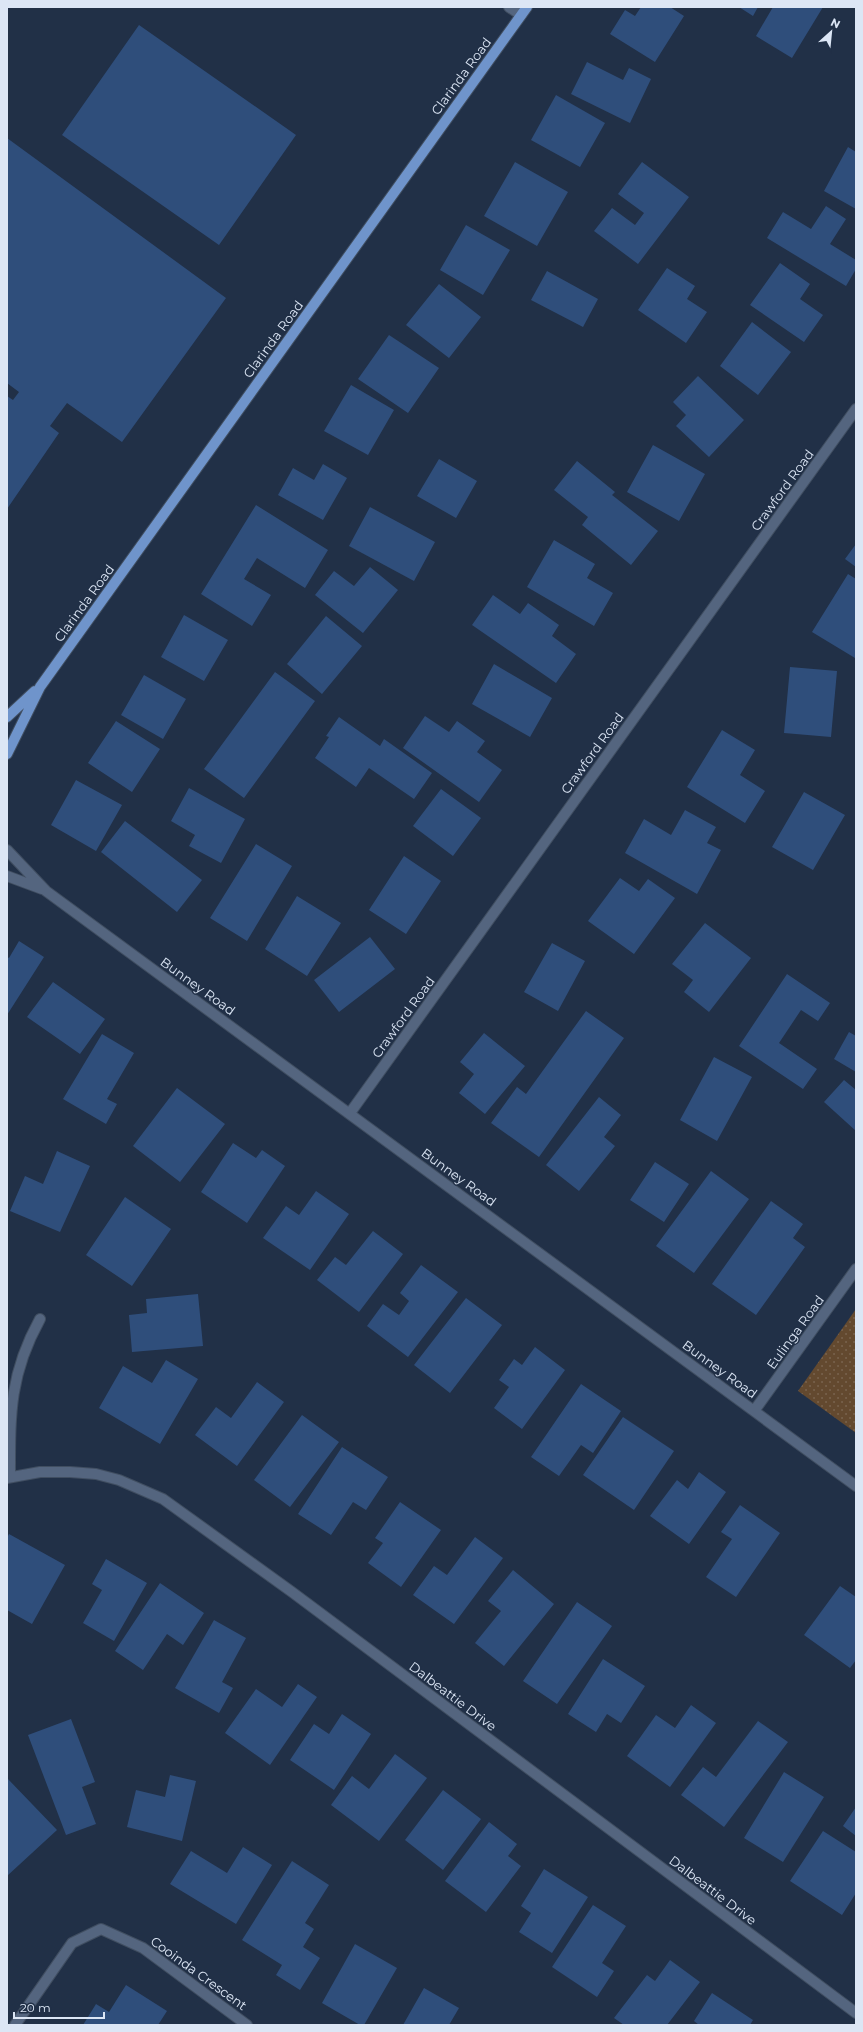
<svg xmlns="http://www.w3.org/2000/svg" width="863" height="2032" viewBox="0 0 863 2032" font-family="Montserrat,sans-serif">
	<defs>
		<pattern id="park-dots" width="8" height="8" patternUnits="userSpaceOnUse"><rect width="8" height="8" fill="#63492f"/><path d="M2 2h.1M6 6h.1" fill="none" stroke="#79634e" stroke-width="1.8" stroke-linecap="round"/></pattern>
	</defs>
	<rect width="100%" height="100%" fill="#213047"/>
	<!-- park -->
	<path fill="url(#park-dots)" d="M856,1309V1433L798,1391Z"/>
	<!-- building -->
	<path fill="#2f4e7b" d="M641,7H670L684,16L655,62L610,34L625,10L635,16Z
		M739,7H758L753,16Z
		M773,7H823L792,58L756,36Z
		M139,25L296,135L219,245L62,135Z
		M587,62L623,80L629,68L651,79L630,123L571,94Z
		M556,95L605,123L580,167L531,140Z
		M7,138L226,298L122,442L67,403L50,426L59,433L7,509V396L13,400L19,392L7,383Z
		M848,147L856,152V209L824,191Z
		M515,162L568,192L537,246L484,216Z
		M642,162L689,197L638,264L594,231L612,208L635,225L644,213L618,194Z
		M826,206L846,219L830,244L856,260V269L846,286L767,238L783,212L811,229Z
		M466,225L510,250L483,295L440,270Z
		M780,263L810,284L800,299L823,315L804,342L750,305Z
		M667,268L695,286L687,299L707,312L686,343L638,310Z
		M547,271L598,299L583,327L531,300Z
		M439,284L481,317L449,358L406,325Z
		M752,322L791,352L758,395L720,366Z
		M389,335L439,368L408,413L358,379Z
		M698,376L744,420L709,457L676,426L686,415L673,402Z
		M351,385L394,410L368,455L324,431Z
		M653,445L705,474L679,521L627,492Z
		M439,459L477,481L456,518L417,496Z
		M577,461L615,492L612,495L658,531L631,565L582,525L588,517L554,490Z
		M323,464L347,478L323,520L278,495L293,468L314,480Z
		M256,505L328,550L305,588L257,558L244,579L271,595L252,626L201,594Z
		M370,507L435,542L414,581L349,546Z
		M554,540L595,564L587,578L613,593L594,626L527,587Z
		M856,544V567L845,559Z
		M370,567L398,590L363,633L315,595L334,571L354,586Z
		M848,574L856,579V656L855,658L812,632Z
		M493,595L520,614L528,603L559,625L552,636L576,654L556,683L472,625Z
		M184,615L228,640L204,681L161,657Z
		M326,616L362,646L322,694L287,664Z
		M494,664L552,698L530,737L472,704Z
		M790,667L837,671L831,737L784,733Z
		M275,672L315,701L244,798L204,769Z
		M144,675L186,699L163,739L121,715Z
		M425,716L449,732L457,721L485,741L477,752L502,770L479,802L403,748Z
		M339,717L380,746L384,739L432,773L414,799L369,768L356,787L315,758L329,737L326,736Z
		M116,721L160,749L132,792L88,763Z
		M722,730L755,750L740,775L765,791L745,823L687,787Z
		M76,780L122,805L96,851L51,825Z
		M189,788L245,819L221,863L189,846L195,835L171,821Z
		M441,789L481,818L453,856L413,826Z
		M804,792L845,815L813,870L772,847Z
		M685,810L716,827L707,843L721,850L697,894L625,853L644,819L671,835Z
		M125,821L202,880L177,912L101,852Z
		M256,844L292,866L247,941L210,918Z
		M404,856L441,881L406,934L369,910Z
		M620,878L639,891L648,879L675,898L634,954L588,921Z
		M297,896L341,923L307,976L265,949Z
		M705,923L751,958L709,1012L684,992L693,980L672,964Z
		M370,937L395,969L339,1012L314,980Z
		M19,941L44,957L7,1015V957L9,958Z
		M552,943L585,961L558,1011L524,992Z
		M787,974L830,1003L818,1021L801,1010L779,1043L817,1069L803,1089L739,1046Z
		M53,982L105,1019L80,1054L27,1017Z
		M586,1011L624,1038L539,1157L491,1123L517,1087L526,1094Z
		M849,1032L856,1036V1072L834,1059Z
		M484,1033L525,1066L485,1114L459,1093L474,1074L460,1062Z
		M102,1034L134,1053L107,1099L117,1104L106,1124L63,1099Z
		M714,1057L752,1077L717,1141L680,1120Z
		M844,1080L856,1090V1131L824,1102Z
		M177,1088L225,1124L180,1182L133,1146Z
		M599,1097L621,1115L604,1137L615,1146L579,1191L546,1165Z
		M233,1143L256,1158L262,1150L285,1166L247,1223L201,1192Z
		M57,1151L90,1166L60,1232L10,1211L25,1176L43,1184Z
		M655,1162L689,1184L664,1222L630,1200Z
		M711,1171L749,1199L694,1273L656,1246Z
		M316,1191L349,1214L310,1270L263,1238L286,1206L299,1215Z
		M125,1197L171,1229L132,1286L86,1255Z
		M771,1201L803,1224L793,1238L805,1247L756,1315L712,1284Z
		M373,1231L403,1254L359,1312L317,1280L335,1257L346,1265Z
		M421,1265L458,1292L408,1357L367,1326L383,1304L399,1315L409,1301L400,1293Z
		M198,1294L203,1346L132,1352L129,1315L147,1313L146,1299Z
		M466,1298L502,1325L450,1393L414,1365Z
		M535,1347L565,1370L522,1429L494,1408L509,1387L499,1380L514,1359L522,1365Z
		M166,1360L198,1379L160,1444L99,1408L123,1366L152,1383Z
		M257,1382L284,1402L237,1466L195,1435L216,1407L231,1418Z
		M581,1384L621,1411L593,1453L581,1445L559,1476L531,1457Z
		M302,1415L339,1442L290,1507L254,1480Z
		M623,1417L674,1451L634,1510L583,1475Z
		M342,1447L388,1477L366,1510L353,1502L331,1535L298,1514Z
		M699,1472L726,1492L689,1544L650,1516L677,1480L688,1489Z
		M400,1502L441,1530L401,1587L368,1563L383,1543L375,1538Z
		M740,1505L780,1533L736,1597L706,1577L732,1539L721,1532Z
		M9,1534L65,1565L32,1624L7,1610V1538Z
		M475,1537L503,1558L454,1624L413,1595L434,1566L447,1575Z
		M106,1559L147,1583L114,1641L83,1623L102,1590L92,1584Z
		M513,1570L554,1604L504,1666L475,1643L501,1611L488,1601Z
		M160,1583L204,1613L183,1645L167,1634L143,1670L115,1651Z
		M840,1586L856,1597V1660L850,1668L804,1635Z
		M577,1602L612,1626L557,1704L523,1681Z
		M214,1620L246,1638L222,1682L233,1688L219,1713L175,1688Z
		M603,1659L645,1686L621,1723L607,1714L596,1732L568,1714Z
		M298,1684L317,1697L270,1765L225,1733L256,1689L282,1707Z
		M691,1705L716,1723L670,1787L627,1756L656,1715L675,1728Z
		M342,1714L371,1734L334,1790L290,1760L314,1724L329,1734Z
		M71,1719L95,1782L82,1787L96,1824L66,1835L28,1735Z
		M758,1721L788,1742L724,1827L681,1795L703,1767L716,1777Z
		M395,1754L427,1778L379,1841L331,1805L352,1776L369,1789Z
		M784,1772L824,1797L783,1862L744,1838Z
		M170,1775L196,1781L182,1841L127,1827L136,1790L165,1797Z
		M7,1778L57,1830L7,1876Z
		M443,1790L481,1819L443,1870L405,1840Z
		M856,1807V1836L843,1826Z
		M489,1822L517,1844L508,1856L521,1866L486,1912L445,1881Z
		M823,1831L856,1852V1893L842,1915L790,1881Z
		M243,1847L272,1865L236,1924L170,1884L191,1851L227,1873Z
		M292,1861L329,1885L305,1923L314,1929L303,1947L320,1958L300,1990L276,1975L282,1965L242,1940Z
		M544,1869L588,1897L552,1953L519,1932L531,1913L521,1906Z
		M593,1905L626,1926L602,1963L614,1971L597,1997L552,1967Z
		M355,1944L397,1968L364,2025H360L322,2003Z
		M670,1960L700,1982L667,2025H624L614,2018L647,1975L655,1981Z
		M126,1985L167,2011L158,2025H83L96,2004L109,2012Z
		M424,1988L459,2008L449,2025H403Z
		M712,1993L753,2020L750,2025H699L694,2021Z"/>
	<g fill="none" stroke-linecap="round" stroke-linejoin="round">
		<!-- minor casing -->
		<g stroke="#404e61" stroke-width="12">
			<path id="minor" d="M509,7L521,15
				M7,850L46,891L856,1486
				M7,876L42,889
				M350,1113L856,409
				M754,1411L856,1269
				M10,1477C10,1415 9,1375 40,1319
				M7,1478L40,1472H70L96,1474L119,1480L163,1499L292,1592L856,2013
				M15,2025L72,1943L101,1929L143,1948L247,2025"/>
		</g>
		<!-- major casing -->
		<g stroke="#404e61" stroke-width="12">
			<path id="major" d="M7,717L35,691
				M7,754L40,687L527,7"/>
		</g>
		<!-- minor -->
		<use href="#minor" stroke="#54657f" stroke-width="10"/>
		<!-- major -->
		<use href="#major" stroke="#6f94cb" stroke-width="10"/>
	</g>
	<g text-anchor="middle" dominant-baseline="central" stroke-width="3" stroke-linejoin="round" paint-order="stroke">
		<!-- street labels -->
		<g font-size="13" fill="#dce6f5" stroke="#213047">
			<text transform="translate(461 76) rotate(-54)">Clarinda Road</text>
			<text transform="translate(273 339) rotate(-54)">Clarinda Road</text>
			<text transform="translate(782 490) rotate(-54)">Crawford Road</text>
			<text transform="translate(84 603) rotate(-54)">Clarinda Road</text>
			<text transform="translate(592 753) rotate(-54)">Crawford Road</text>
			<text transform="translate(198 986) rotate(36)">Bunney Road</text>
			<text transform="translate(403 1017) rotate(-54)">Crawford Road</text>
			<text transform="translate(459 1177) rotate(36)">Bunney Road</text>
			<text transform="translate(795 1332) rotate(-54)">Eulinga Road</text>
			<text transform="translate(720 1369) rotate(36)">Bunney Road</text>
			<text transform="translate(453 1696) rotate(37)">Dalbeattie Drive</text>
			<text transform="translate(713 1890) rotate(37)">Dalbeattie Drive</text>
			<text transform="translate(199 1973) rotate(36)">Cooinda Crescent</text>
		</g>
	</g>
	<!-- border -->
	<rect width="863" height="2032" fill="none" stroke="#dce6f5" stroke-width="16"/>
	<!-- north arrow -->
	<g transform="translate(831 32) rotate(27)" stroke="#213047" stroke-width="3" paint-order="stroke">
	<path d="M0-3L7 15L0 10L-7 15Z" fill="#dce6f5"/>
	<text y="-6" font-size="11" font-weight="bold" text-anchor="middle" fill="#dce6f5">N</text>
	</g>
	<!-- scale -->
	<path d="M14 2012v6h90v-6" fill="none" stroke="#dce6f5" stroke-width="2"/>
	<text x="20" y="2012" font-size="12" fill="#dce6f5" stroke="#213047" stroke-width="3" paint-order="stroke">20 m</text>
</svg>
